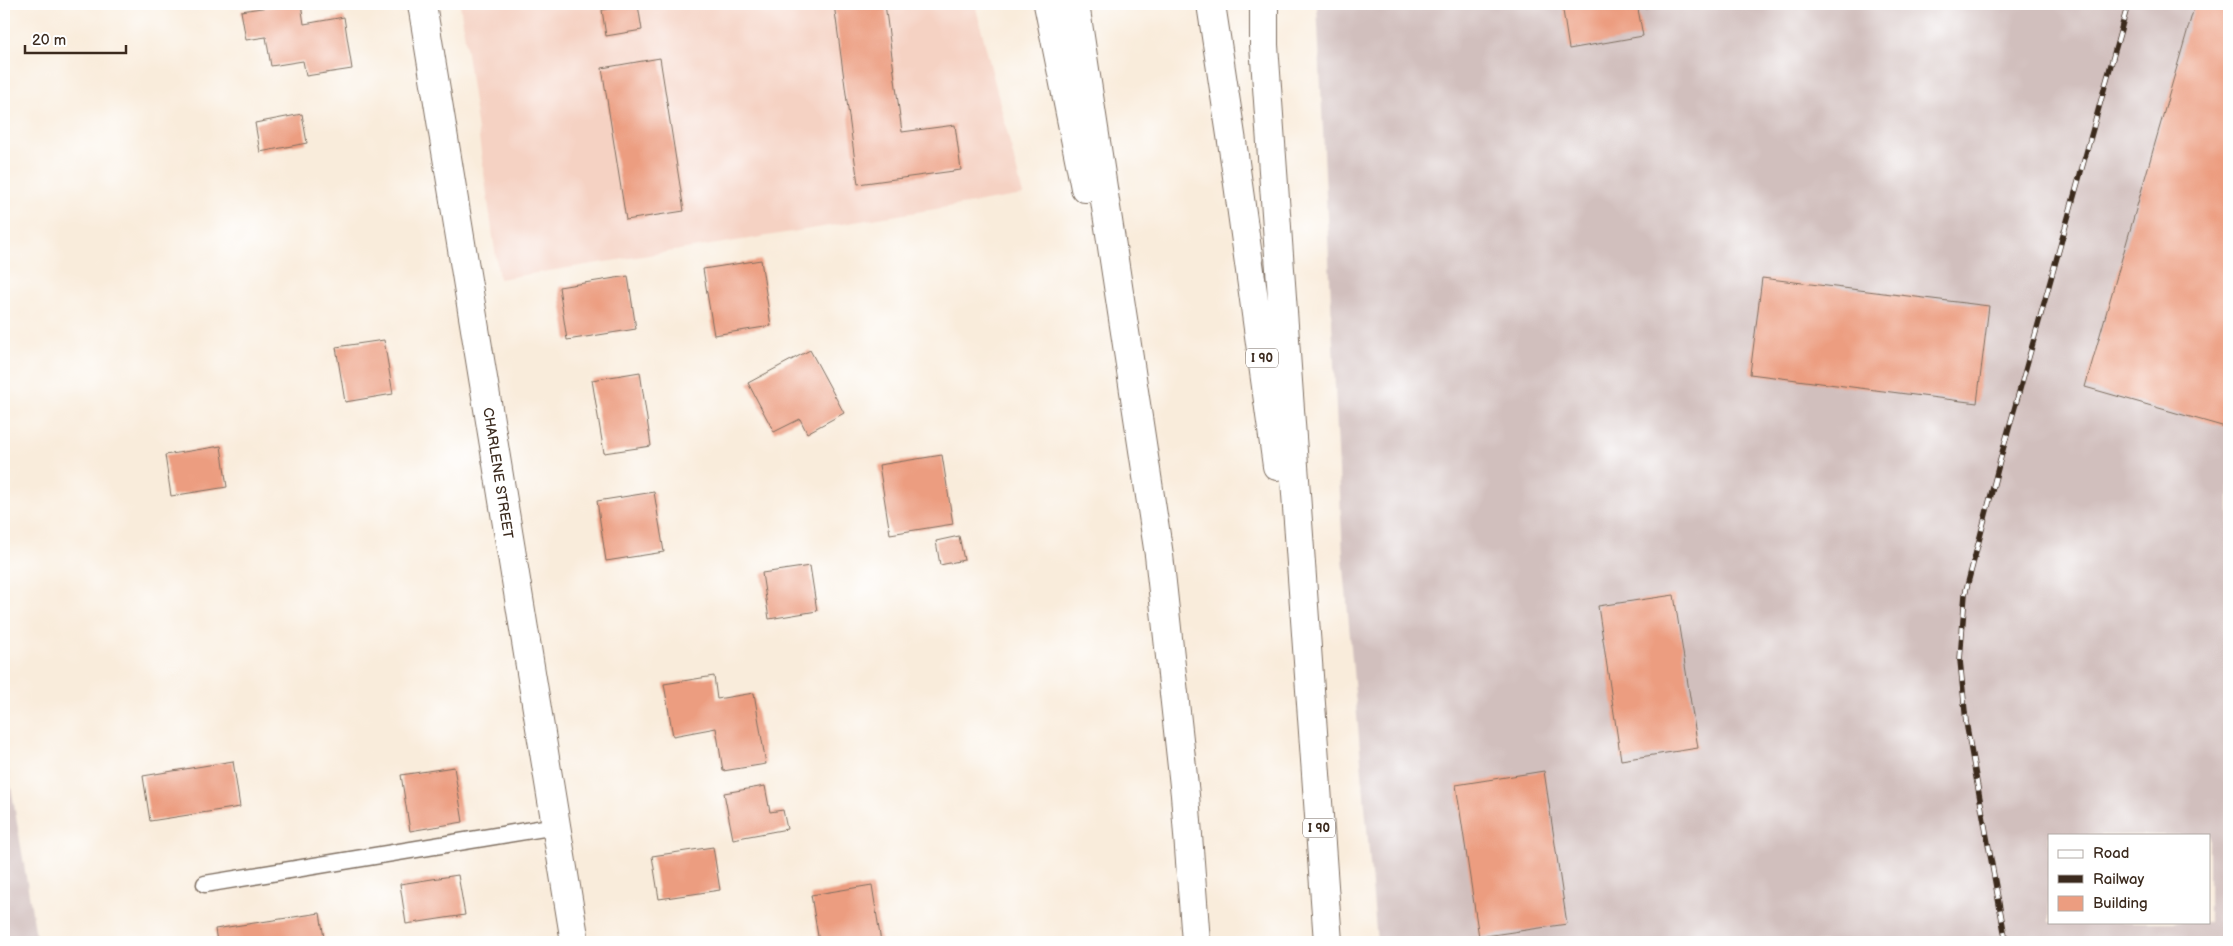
<svg xmlns="http://www.w3.org/2000/svg" width="2233" height="946" viewBox="0 0 2233 946" font-family="'Balsamiq Sans',sans-serif">
	<rect width="100%" height="100%" fill="#fff"/>
	<filter id="ink" filterUnits="userSpaceOnUse"><feTurbulence type="fractalNoise" baseFrequency=".02" numOctaves="2"/><feDisplacementMap in="SourceGraphic" scale="10" xChannelSelector="R" yChannelSelector="G"/><feConvolveMatrix kernelMatrix="1 2 1 2 8 2 1 2 1" color-interpolation-filters="sRGB"/></filter>
	<filter id="wash" filterUnits="userSpaceOnUse"><feTurbulence type="fractalNoise" baseFrequency=".0096" numOctaves="4" result="noise"/><feDisplacementMap in="SourceGraphic" scale="20" xChannelSelector="R" yChannelSelector="G"/><feGaussianBlur stdDeviation="1.12" result="paint"/><feColorMatrix in="noise" values="0 0 0 0 0 0 0 0 0 0 0 0 0 0 0 0 0 1.4 0 .05"/><feComposite in="paint" operator="in"/></filter>
	<g filter="url(#wash)">
		<rect width="100%" height="100%" fill="#f9ecdb"/>
		<!-- built -->
		<path fill="#f5d2c3" d="M460,4H975L1023,195L499,279Z"/>
		<!-- industrial -->
		<path fill="#d1bfbd" fill-rule="evenodd" d="M1317,4H2229V942H1377L1343,557ZM2049,835H2209V922H2049Z
			M4,745L37,942H4Z"/>
		<g id="blocks">
			<!-- building -->
			<path fill="#ec9d80" d="M289,4H301L304,24L344,17L352,69L306,76L303,61L271,66L266,37L246,40L241,11Z
				M834,4H885L902,132L955,125L961,170L858,184Z
				M1562,4H1665V5L1638,9L1643,36L1569,49Z
				M2195,4H2229V428L2085,387Z
				M638,5L642,30L606,36L602,10Z
				M660,58L684,211L626,220L602,68Z
				M302,114L307,143L260,152L255,123Z
				M761,260L771,326L714,335L703,269Z
				M628,276L636,329L567,340L559,287Z
				M1762,278L1989,306L1977,403L1750,374Z
				M384,340L393,394L345,402L336,347Z
				M810,350L844,413L807,433L800,419L774,432L748,383Z
				M640,372L651,446L604,453L592,380Z
				M221,446L227,487L171,496L165,455Z
				M942,455L953,524L890,534L879,465Z
				M654,492L664,552L606,561L597,501Z
				M959,536L964,560L940,565L936,541Z
				M810,566L817,611L769,619L762,573Z
				M1674,595L1698,748L1621,760L1598,606Z
				M714,676L717,699L754,693L766,764L723,771L716,728L673,736L664,684Z
				M233,761L240,807L150,821L143,776Z
				M454,767L463,822L410,831L401,775Z
				M1544,771L1567,924L1479,937L1456,785Z
				M765,786L770,812L783,810L787,829L733,839L724,793Z
				M713,847L720,890L659,899L652,856Z
				M458,875L465,915L406,924L400,884Z
				M872,885L881,942H819L811,895Z
				M320,913L324,938L292,942H217L215,929Z"/>
		</g>
	</g>
	<g filter="url(#ink)">
		<use href="#blocks" fill-opacity="0" stroke="#7e6e60" stroke-width="1"/>
		<g fill="none" stroke-linecap="round" stroke-linejoin="round">
			<!-- lane casing -->
			<g stroke="#7e6e60" stroke-width="19">
				<path id="lane" d="M205,884L556,826"/>
			</g>
			<!-- street casing -->
			<g stroke="#7e6e60" stroke-width="30">
				<path id="street" d="M422,4L575,942"/>
			</g>
			<!-- highway casing -->
			<g stroke="#7e6e60" stroke-width="30">
				<path id="highway" d="M1048,4L1085,188
					M1075,4L1159,555L1185,795L1196,942
					M1211,4L1234,155L1277,466
					M1264,4V45L1328,942"/>
			</g>
			<!-- lane -->
			<use href="#lane" stroke="#fff" stroke-width="16"/>
			<!-- street -->
			<use href="#street" stroke="#fff" stroke-width="28"/>
			<!-- highway -->
			<use href="#highway" stroke="#fff" stroke-width="28"/>
			<!-- rail casing -->
			<g stroke="#3b2a1e" stroke-width="5.5">
				<path id="rail" d="M2006,942L1966,722L1960,660L1965,594L2002,453L2128,4"/>
			</g>
			<!-- rail -->
			<use href="#rail" stroke="#fff" stroke-width="4" stroke-dasharray="11" stroke-linecap="butt"/>
		</g>
	</g>
	<g text-anchor="middle" dominant-baseline="central" stroke-width="4" stroke-linejoin="round" paint-order="stroke">
		<!-- shield labels -->
		<g fill="#fff" stroke="#766a62" stroke-width="1">
			<rect x="1246" y="348.5" width="32" height="19" rx="4"/>
			<rect x="1303" y="818.5" width="32" height="19" rx="4"/>
		</g>
		<g font-size="12" font-weight="bold" fill="#3b2a1e">
			<text x="1262" y="358">I 90</text>
			<text x="1319" y="828">I 90</text>
		</g>
		<!-- street labels -->
		<g font-size="14" fill="#3b2a1e" stroke="#fff">
			<text transform="translate(498 473) rotate(81)">CHARLENE STREET</text>
		</g>
	</g>
	<!-- margin -->
	<rect width="2233" height="946" fill="none" stroke="#fff" stroke-width="20"/>
	<!-- legend -->
	<rect x="2048" y="834" width="162" height="90" fill="#ffffff" stroke="#b1aaa5"/>
	<rect x="2058" y="850" width="25" height="8" fill="#ffffff" stroke="#b1aaa5"/>
	<text x="2093" y="858" font-size="15" fill="#3b2a1e">Road</text>
	<rect x="2058" y="875" width="25" height="8" fill="#3b2a1e" stroke="#b1aaa5"/>
	<text x="2093" y="884" font-size="15" fill="#3b2a1e">Railway</text>
	<rect x="2058" y="896" width="25" height="15" fill="#ec9d80" stroke="#b1aaa5"/>
	<text x="2093" y="908" font-size="15" fill="#3b2a1e">Building</text>
	<!-- scale -->
	<path d="M25 45v8h101v-8" fill="none" stroke="#3b2a1e" stroke-width="2.5"/>
	<text x="32" y="45" font-size="15" fill="#3b2a1e" stroke="#ffffff" stroke-width="4" paint-order="stroke">20 m</text>
</svg>
